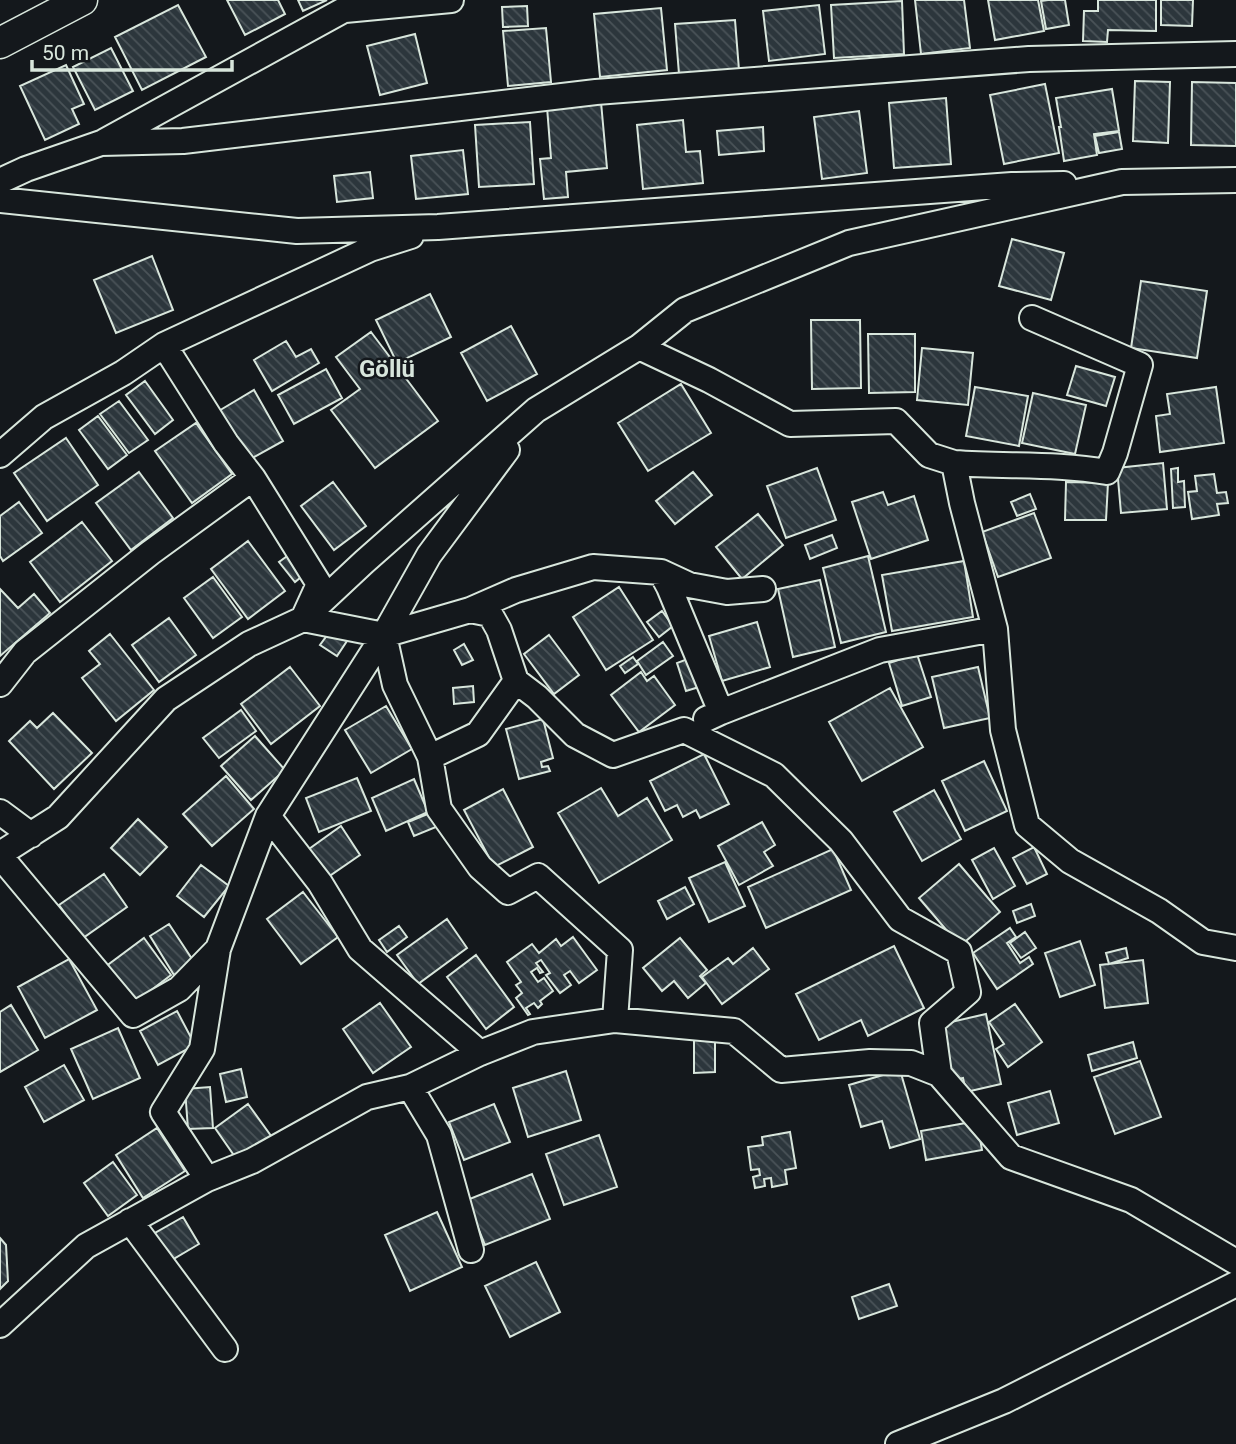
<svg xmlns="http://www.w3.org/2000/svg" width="1236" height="1444" viewBox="0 0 1236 1444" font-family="Roboto,sans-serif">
	<defs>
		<pattern id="building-back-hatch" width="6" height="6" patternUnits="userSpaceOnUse" patternTransform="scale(1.75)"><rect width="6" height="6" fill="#2c363c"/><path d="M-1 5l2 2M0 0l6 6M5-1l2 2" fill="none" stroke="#4a5358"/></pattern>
	</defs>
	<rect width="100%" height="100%" fill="#14181c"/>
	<!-- building -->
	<path fill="url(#building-back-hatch)" stroke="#d8e6dc" stroke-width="2" d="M227,0H278L285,14L245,35Z
		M298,0H327L303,11Z
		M915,0H964L970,48L921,54Z
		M988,0H1038L1044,31L995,40Z
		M1048,0H1065L1069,25L1046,29L1041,1Z
		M1098,0H1156V31L1108,30L1107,42L1083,41L1084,11H1098Z
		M1161,0H1193L1192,26L1161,25Z
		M902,1L904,54L834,58L831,5Z
		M178,5L206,57L142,90L115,37Z
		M819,5L825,54L769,61L763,11Z
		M527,6L528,26L503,27L502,7Z
		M661,8L667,70L600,77L594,14Z
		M735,20L739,70L679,74L675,24Z
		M546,28L551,82L508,86L503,31Z
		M415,34L427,83L380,95L367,46Z
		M111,48L133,91L95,110L73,67Z
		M66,65L84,104L72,109L79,124L45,140L20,86Z
		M1135,81L1170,82L1168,143L1133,141Z
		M1192,82L1236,83V146L1191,145Z
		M1045,84L1059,153L1004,164L990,95Z
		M1112,89L1119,131L1094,134L1097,155L1064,161L1059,127H1061L1056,98Z
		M946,98L951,164L894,168L889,103Z
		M601,102L607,168L566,172L568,197L544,199L540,159L551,158L547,107Z
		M859,111L867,173L822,179L814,117Z
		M683,120L686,152L700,151L703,183L643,189L637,125Z
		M530,122L534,184L479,187L475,125Z
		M763,127L764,151L719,155L717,131Z
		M1119,132L1122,149L1099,153L1095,136Z
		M463,150L468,194L416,199L411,156Z
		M370,172L373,198L337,202L334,176Z
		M1012,239L1064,253L1051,300L999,286Z
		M152,256L173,310L116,333L94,280Z
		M1141,281L1207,291L1197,358L1131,348Z
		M430,294L451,337L397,363L376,320Z
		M811,320H860L861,388L812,389Z
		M511,326L537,374L487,401L461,353Z
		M371,332L438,421L375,468L331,410L360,389L336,357Z
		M868,334H915V392L869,393Z
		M286,341L296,357L311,349L319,363L272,391L254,360Z
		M922,348L973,353L968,405L917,400Z
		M1076,366L1115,377L1106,406L1067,395Z
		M326,369L342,398L294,424L278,395Z
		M145,381L173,420L155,434L126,395Z
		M681,384L711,433L648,471L618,423Z
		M975,387L1028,396L1019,446L966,436Z
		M1216,387L1224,443L1160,452L1156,416L1170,414L1167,394Z
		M254,390L283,441L245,462L217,412Z
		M1033,393L1086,405L1075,454L1022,443Z
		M119,401L148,440L129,453L100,414Z
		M98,416L127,455L108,469L79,430Z
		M196,423L232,474L192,503L155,451Z
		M66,438L98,485L47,521L14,473Z
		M1163,463L1167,509L1121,513L1117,468Z
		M817,468L836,520L786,538L767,486Z
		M1178,468V482L1184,481L1185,507L1173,508L1171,469Z
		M139,472L173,518L131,550L96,503Z
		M693,472L712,495L675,524L656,501Z
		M1214,474L1217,493L1226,492L1228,503L1217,504L1219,515L1192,519L1188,492L1197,491L1195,476Z
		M333,482L366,526L334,550L301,506Z
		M1066,482L1108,483L1106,520H1065Z
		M883,492L888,505L914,496L928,540L871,559L852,502Z
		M1030,494L1036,509L1017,516L1011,502Z
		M19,502L42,533L3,561L0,556V516Z
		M1034,513L1051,558L998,577L982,532Z
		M758,514L783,545L742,579L716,547Z
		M82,522L112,561L60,602L30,562Z
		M832,535L837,548L810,559L805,545Z
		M248,541L285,591L248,619L211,569Z
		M290,554L306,573L295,582L279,562Z
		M868,556L886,632L841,643L823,568Z
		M964,561L973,617L892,631L882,575Z
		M213,577L242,617L213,638L184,598Z
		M820,580L835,647L793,657L778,589Z
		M619,587L653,640L606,670L573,617Z
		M0,589L18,608L34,594L50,613L0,656Z
		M662,611L673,626L659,637L647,622Z
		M169,618L196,655L159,682L132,645Z
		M757,622L770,667L722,681L709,636Z
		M110,634L154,690L116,721L82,678L100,664L89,651Z
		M328,634L347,641L337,656L320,645Z
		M549,635L579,675L554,694L524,654Z
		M663,642L673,656L646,675L637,661Z
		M464,644L473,660L462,665L454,650Z
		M917,654L931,697L902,706L889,663Z
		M633,657L638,664L625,673L620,666Z
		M690,658L699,687L686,691L677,663Z
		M290,667L320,706L271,744L241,704Z
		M978,667L990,718L944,728L932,677Z
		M641,672L647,681L654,676L675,705L639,732L611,695Z
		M473,686L474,702L454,704L453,688Z
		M890,688L923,747L862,781L829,722Z
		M386,706L412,749L371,773L345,730Z
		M241,710L256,731L219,758L203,738Z
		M53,713L92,753L54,789L9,741L30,721L37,728Z
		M543,719L553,758L541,762L542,767L548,766L550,771L519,779L506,729Z
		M255,736L285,770L251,800L221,766Z
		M704,754L729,804L700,818L696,810L683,817L677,805L665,811L650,781Z
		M984,761L1007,811L965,831L942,781Z
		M226,776L254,809L212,846L183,814Z
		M357,778L371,811L319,832L306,798Z
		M414,779L428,812L386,831L372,798Z
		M601,788L618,816L647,798L672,840L599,883L558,813Z
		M503,789L533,847L494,867L464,810Z
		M934,790L961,839L922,861L894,812Z
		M430,813L436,827L414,836L408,822Z
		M138,819L167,847L140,875L111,848Z
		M762,822L775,845L764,852L773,866L739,885L718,846Z
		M341,826L360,855L328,877L309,849Z
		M1034,847L1047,874L1027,884L1013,858Z
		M994,848L1015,886L993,899L972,860Z
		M833,849L851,890L766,928L748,887Z
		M725,862L745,906L709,922L689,878Z
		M959,864L1000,912L960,946L919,898Z
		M201,865L229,886L204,917L177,896Z
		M104,874L127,907L83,938L59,905Z
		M685,887L694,904L667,919L658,901Z
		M303,892L338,937L301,964L267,919Z
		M1031,904L1035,916L1017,923L1013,911Z
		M447,919L467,948L418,984L397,955Z
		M169,924L194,962L174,975L150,936Z
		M399,926L407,937L387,952L379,940Z
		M1010,928L1016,937L1007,943L1020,963L1029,957L1033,964L997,989L973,953Z
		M1025,932L1036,948L1021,958L1010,943Z
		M573,937L597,970L579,983L570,971L564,975L571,985L560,993L546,975L550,973L541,960L536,963L543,972L540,973L537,968L531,972L538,982L544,978L553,991L540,1001L542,1004L538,1008L534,1003L526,1008L530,1014L528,1015L516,998L522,993L516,985L521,982L507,962L532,944L539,953L556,939L561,946Z
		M144,938L171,975L133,1004L105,967Z
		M680,938L707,970L700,976L706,983L688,998L674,981L662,991L643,968Z
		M1080,941L1095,985L1060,997L1045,953Z
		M894,946L924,1008L868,1036L861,1020L819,1040L796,994Z
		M753,948L769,969L722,1004L702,977L728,958L733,964Z
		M1126,948L1128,958L1109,964L1106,953Z
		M476,955L514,1007L486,1029L447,977Z
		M69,959L97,1010L45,1038L18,987Z
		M1143,960L1148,1003L1105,1008L1100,965Z
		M380,1003L411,1047L373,1073L343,1029Z
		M1015,1004L1042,1042L1008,1067L996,1049L1004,1044L989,1022Z
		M11,1005L38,1050L0,1072V1012Z
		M177,1011L195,1045L158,1065L140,1031Z
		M986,1014L1001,1084L966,1092L963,1078L950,1081L938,1025Z
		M118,1028L140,1078L93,1099L71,1049Z
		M694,1033H715V1072L694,1073Z
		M1133,1042L1137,1058L1092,1071L1088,1055Z
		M1140,1061L1161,1117L1115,1134L1094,1077Z
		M64,1065L84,1100L44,1122L25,1087Z
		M241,1069L247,1097L226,1102L220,1074Z
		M900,1070L920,1139L890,1148L882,1121L861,1127L849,1085Z
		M566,1071L581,1120L528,1137L513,1088Z
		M210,1087L213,1128L188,1129L185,1089Z
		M1050,1091L1059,1123L1017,1135L1008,1103Z
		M248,1104L274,1140L240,1164L215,1128Z
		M494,1104L510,1142L464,1160L449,1122Z
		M977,1121L982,1150L926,1160L921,1131Z
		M157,1128L185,1171L143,1198L116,1155Z
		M790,1132L796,1168L785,1170L787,1184L772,1187L771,1178L764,1179L765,1186L755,1188L753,1177L760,1175L759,1169L751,1170L748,1147L763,1145L762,1137Z
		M599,1135L617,1187L564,1205L546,1154Z
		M113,1162L137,1195L108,1216L84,1183Z
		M532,1174L550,1219L485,1245L467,1200Z
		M437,1212L462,1267L410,1291L385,1235Z
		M183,1217L199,1244L170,1261L155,1233Z
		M0,1238L6,1245L8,1281L0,1289Z
		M536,1262L560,1312L510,1337L485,1286Z
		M889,1284L897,1306L859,1319L852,1297Z"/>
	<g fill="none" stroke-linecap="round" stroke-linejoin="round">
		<!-- minor casing -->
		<g stroke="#d8e6dc" stroke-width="28">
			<path id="minor" d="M345,10L451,0
				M105,141L362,0
				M0,181L26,169L101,143L183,141L596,92L1029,59L1236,54
				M0,200L297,231L438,227L1012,185L1064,184
				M164,345L226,443L253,478L319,584L303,619L384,635L470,610L490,614L499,630L516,681L537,697L575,735L613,755L684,730L774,775L841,841L900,919L959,952L968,992L932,1023L939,1074
				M639,347L709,380L790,424L896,421L929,455L954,463L962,503L995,629L1003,730L1027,825L1070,861L1159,911L1203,942L1236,948
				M0,455L44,417L123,373L164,345L370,249L411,236
				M954,463C1005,467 1056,463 1107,472L1115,453L1140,365L1032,318
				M661,572L689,585L727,592L763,589
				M470,610L516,590L593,567L661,572L669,587L721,712
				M384,635L395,685L430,757
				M516,681L478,734L430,757L439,809L480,867L508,892L538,876L620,950L615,1020
				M0,684L25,652L150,553L253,478
				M706,719L721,712L880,650L995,629
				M0,812L31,835
				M268,816L320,883L360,949L480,1053
				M0,854L58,817L166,699L249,644L303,619L364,562L536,410L639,347L685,310L849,243L1122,182L1236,180
				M0,856L133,1015L179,989L218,949
				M410,1087L439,1135L471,1250
				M207,1179L163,1112L202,1049L218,949L268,816L384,635L429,555L507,450
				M130,1221L225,1349
				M0,1325L86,1246L207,1179L252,1161L367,1097L410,1087L480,1053L533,1032L615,1020L734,1031L781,1070L870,1062L911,1063L939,1074L1011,1157L1131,1200L1236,1262
				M898,1444L1004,1401L1236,1284"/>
		</g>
		<!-- tertiary casing -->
		<g stroke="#d8e6dc" stroke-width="33">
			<path id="tertiary" d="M0,43L82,0"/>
		</g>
		<!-- minor -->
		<use href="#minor" stroke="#14181c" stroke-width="24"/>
		<!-- tertiary -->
		<use href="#tertiary" stroke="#14181c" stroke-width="30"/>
	</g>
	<g text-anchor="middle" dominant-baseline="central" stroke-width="5" stroke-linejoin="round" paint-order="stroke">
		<!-- quarter labels -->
		<g font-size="24" font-weight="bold" fill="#d8e6dc" stroke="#14181c">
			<text x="387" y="369">Göllü</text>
		</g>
	</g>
	<!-- scale -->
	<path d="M32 60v10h200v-10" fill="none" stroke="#d8e6dc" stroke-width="3.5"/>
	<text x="42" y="60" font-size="21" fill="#d8e6dc" stroke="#14181c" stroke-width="5" paint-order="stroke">50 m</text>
</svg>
